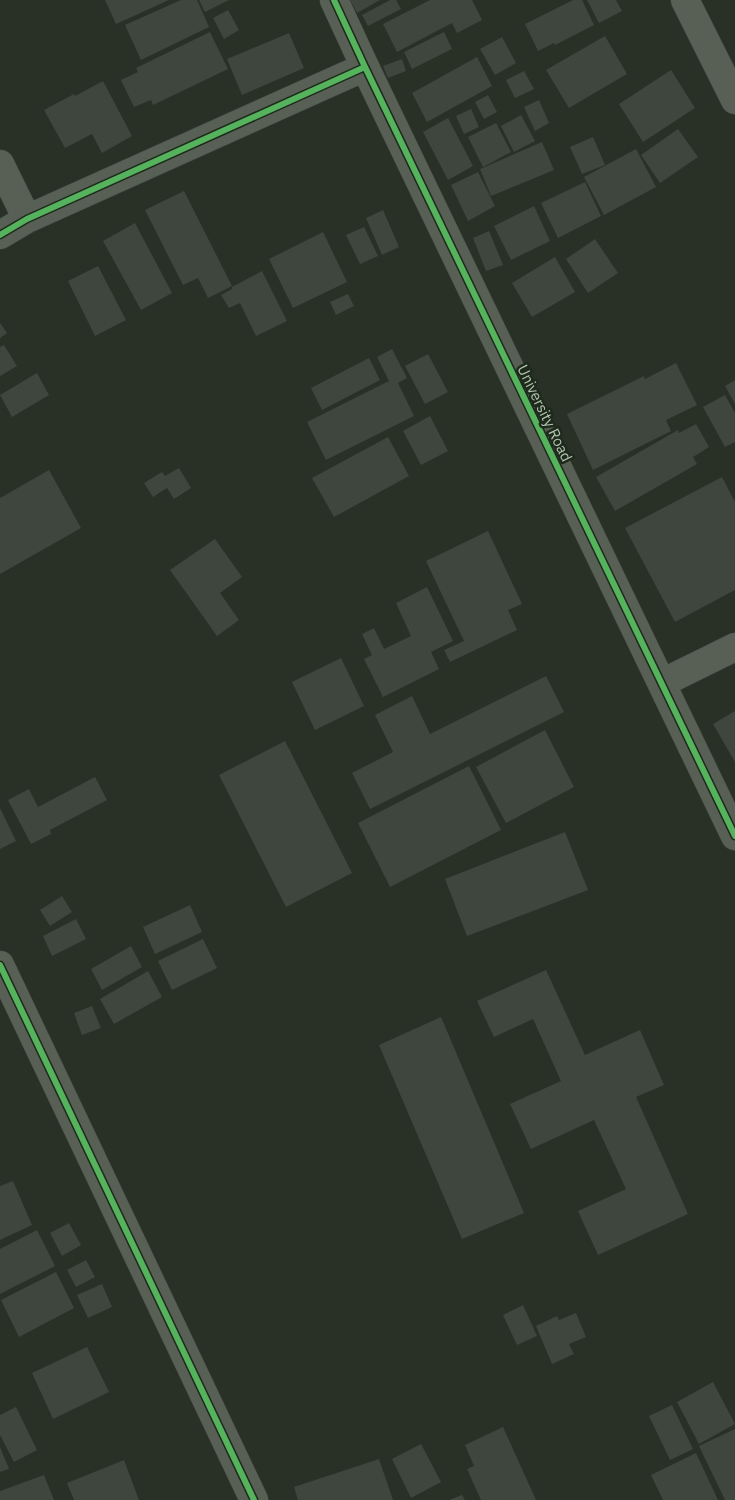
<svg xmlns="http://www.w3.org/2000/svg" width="735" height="1500" viewBox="0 0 735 1500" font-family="'IBM Plex Sans',sans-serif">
	<rect width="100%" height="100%" fill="#293127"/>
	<!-- building -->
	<path fill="#3e463d" d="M105,0H169L116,24Z
		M181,0H197L209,27L141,60L125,25Z
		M199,0H229L205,12Z
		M350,0H380L357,13Z
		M390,0H396L401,9L368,26L362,15Z
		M430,0H472L482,20L457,33L452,23L397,52L383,24Z
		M573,0H582L594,25L555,45L554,43L538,51L525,24Z
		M587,0H616L622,11L599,23Z
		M228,10L239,30L224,39L213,18Z
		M210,32L228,69L153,105L151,100L134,107L121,80L138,72L136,68Z
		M444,32L452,49L412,69L404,52Z
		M289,33L304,68L242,95L227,59Z
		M605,36L627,74L569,108L546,70Z
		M502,37L516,63L495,75L480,49Z
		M477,57L492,86L427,122L412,93Z
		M402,59L406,71L388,78L383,66Z
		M671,70L695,108L643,142L619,104Z
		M524,71L534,89L515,98L506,80Z
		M103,81L132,136L102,153L92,134L65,148L44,110L74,94L75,96Z
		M488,95L497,112L484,119L475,102Z
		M539,100L549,123L535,131L524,107Z
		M471,109L479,127L464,134L456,116Z
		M521,115L535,141L514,152L501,126Z
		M448,118L473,166L448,180L423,132Z
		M496,123L511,152L483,167L468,137Z
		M678,129L698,157L660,183L641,155Z
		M593,137L605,165L582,174L570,147Z
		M542,142L554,170L491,196L480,169Z
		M636,149L656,187L604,215L584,177Z
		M478,172L495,206L468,221L451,185Z
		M585,182L601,216L558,238L541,203Z
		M184,191L232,286L208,298L198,278L183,285L145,210Z
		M534,206L550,241L511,260L494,226Z
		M383,210L399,247L382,255L366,218Z
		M135,223L172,293L141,310L103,241Z
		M364,227L378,256L360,264L346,235Z
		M489,231L503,265L486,271L473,238Z
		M323,232L347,282L293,308L269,259Z
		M595,239L618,273L588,293L566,259Z
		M555,257L575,292L532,317L512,283Z
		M98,266L126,320L95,336L68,281Z
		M262,271L287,321L256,336L240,303L229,308L221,295L232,289V287Z
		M348,294L354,306L336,315L330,302Z
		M0,323L7,333L0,338Z
		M4,345L17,366L0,376V347Z
		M392,349L407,378L398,383L414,416L326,460L307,422L389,381L377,357Z
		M428,354L448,392L425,404L405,366Z
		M369,358L380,380L322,410L311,388Z
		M676,363L697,405L666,420L671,431L593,470L567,414L644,376L645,379Z
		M37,373L49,395L12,417L0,395Z
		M735,380V404L725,386Z
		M725,395L735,413V442L725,447L703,407Z
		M430,416L448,451L421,465L403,431Z
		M696,424L709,447L693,457L697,464L615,511L596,477L678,430L679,433Z
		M388,437L409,476L334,517L312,478Z
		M179,468L191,488L174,499L167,488L153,497L144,483L162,472L165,476Z
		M49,470L81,528L0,574V498Z
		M722,477L735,502V590L675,622L625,528Z
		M488,531L522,604L508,610L517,630L450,662L444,650L464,641L426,561Z
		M215,539L242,577L220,593L239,620L217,636L170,570Z
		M427,587L453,641L431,652L439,669L383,697L364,659L372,655L362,634L374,628L384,649L411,636L396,603Z
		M341,658L364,706L315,730L292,682Z
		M546,676L564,712L370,809L352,773L393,752L375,715L412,696L430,734Z
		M735,711V762L713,724Z
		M545,730L574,787L506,823L476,767Z
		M285,741L352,873L286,907L219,775Z
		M469,766L501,830L390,887L358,823Z
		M95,777L107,800L50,830L51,834L31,844L8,800L29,789L38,807Z
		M0,808L16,841L0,849Z
		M565,832L588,890L467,936L445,879Z
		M62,896L72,912L50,926L40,910Z
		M190,905L202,932L155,954L143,927Z
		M76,919L86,939L52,956L43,936Z
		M203,939L217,968L172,990L158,961Z
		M131,946L142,967L102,990L91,969Z
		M546,970L585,1055L640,1030L664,1085L636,1097L688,1214L598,1255L578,1211L626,1189L594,1120L531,1149L510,1104L561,1081L533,1019L494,1037L477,1001Z
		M148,971L162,997L114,1024L100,999Z
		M92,1006L101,1028L82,1035L74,1013Z
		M441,1017L524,1213L462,1239L379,1045Z
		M13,1181L32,1225L0,1240V1186Z
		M69,1223L81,1245L62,1256L50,1233Z
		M37,1230L55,1266L0,1294V1249Z
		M86,1260L95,1277L76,1287L67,1270Z
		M56,1272L74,1308L19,1337L1,1300Z
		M102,1284L112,1307L88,1318L77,1295Z
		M523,1305L537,1336L517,1345L503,1315Z
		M576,1313L586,1337L569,1344L574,1354L552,1364L536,1326L557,1316L559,1320Z
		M87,1347L109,1392L53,1419L32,1373Z
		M713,1382L735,1424L699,1444L677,1402Z
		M672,1405L693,1449L670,1460L649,1416Z
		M16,1407L37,1450L14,1462L0,1435V1415Z
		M503,1427L536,1500H481L467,1469L474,1466L465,1445Z
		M735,1429V1500H725L699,1446Z
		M421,1444L441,1482L411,1498L392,1459Z
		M0,1447L9,1469L0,1472Z
		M696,1453L718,1500H663L651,1475Z
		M379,1459L393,1500H298L294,1487Z
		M124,1460L139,1500H74L67,1483Z
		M44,1475L54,1500H0V1491Z
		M462,1495L465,1500H449Z"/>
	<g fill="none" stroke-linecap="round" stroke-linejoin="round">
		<!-- minor casing -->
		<g stroke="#464c44" stroke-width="29">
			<path id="minor" d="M685,0L735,100
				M0,164L27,219
				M0,235L27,219L365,67
				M662,683L735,647
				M0,965L254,1500"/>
		</g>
		<!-- tertiary casing -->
		<g stroke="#464c44" stroke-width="29">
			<path id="tertiary" d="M334,0L365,67L735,836"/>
		</g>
		<!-- minor -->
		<use href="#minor" stroke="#586056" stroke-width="28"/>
		<!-- tertiary -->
		<use href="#tertiary" stroke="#586056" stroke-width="28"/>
		<!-- cycleway casing -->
		<g stroke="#1e2a1c" stroke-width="9">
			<path id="cycleway" d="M334,0L365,67L735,836
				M0,235L27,219L365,67
				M0,965L254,1500"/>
		</g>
		<!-- cycleway -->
		<use href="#cycleway" stroke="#56b35d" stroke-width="6"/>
	</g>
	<g text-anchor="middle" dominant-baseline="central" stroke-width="5" stroke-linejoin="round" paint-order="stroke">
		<!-- street labels -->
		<g font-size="15" fill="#b3c2b1" stroke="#1e2a1c">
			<text transform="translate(545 413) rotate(64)">University Road</text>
		</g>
	</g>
</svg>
